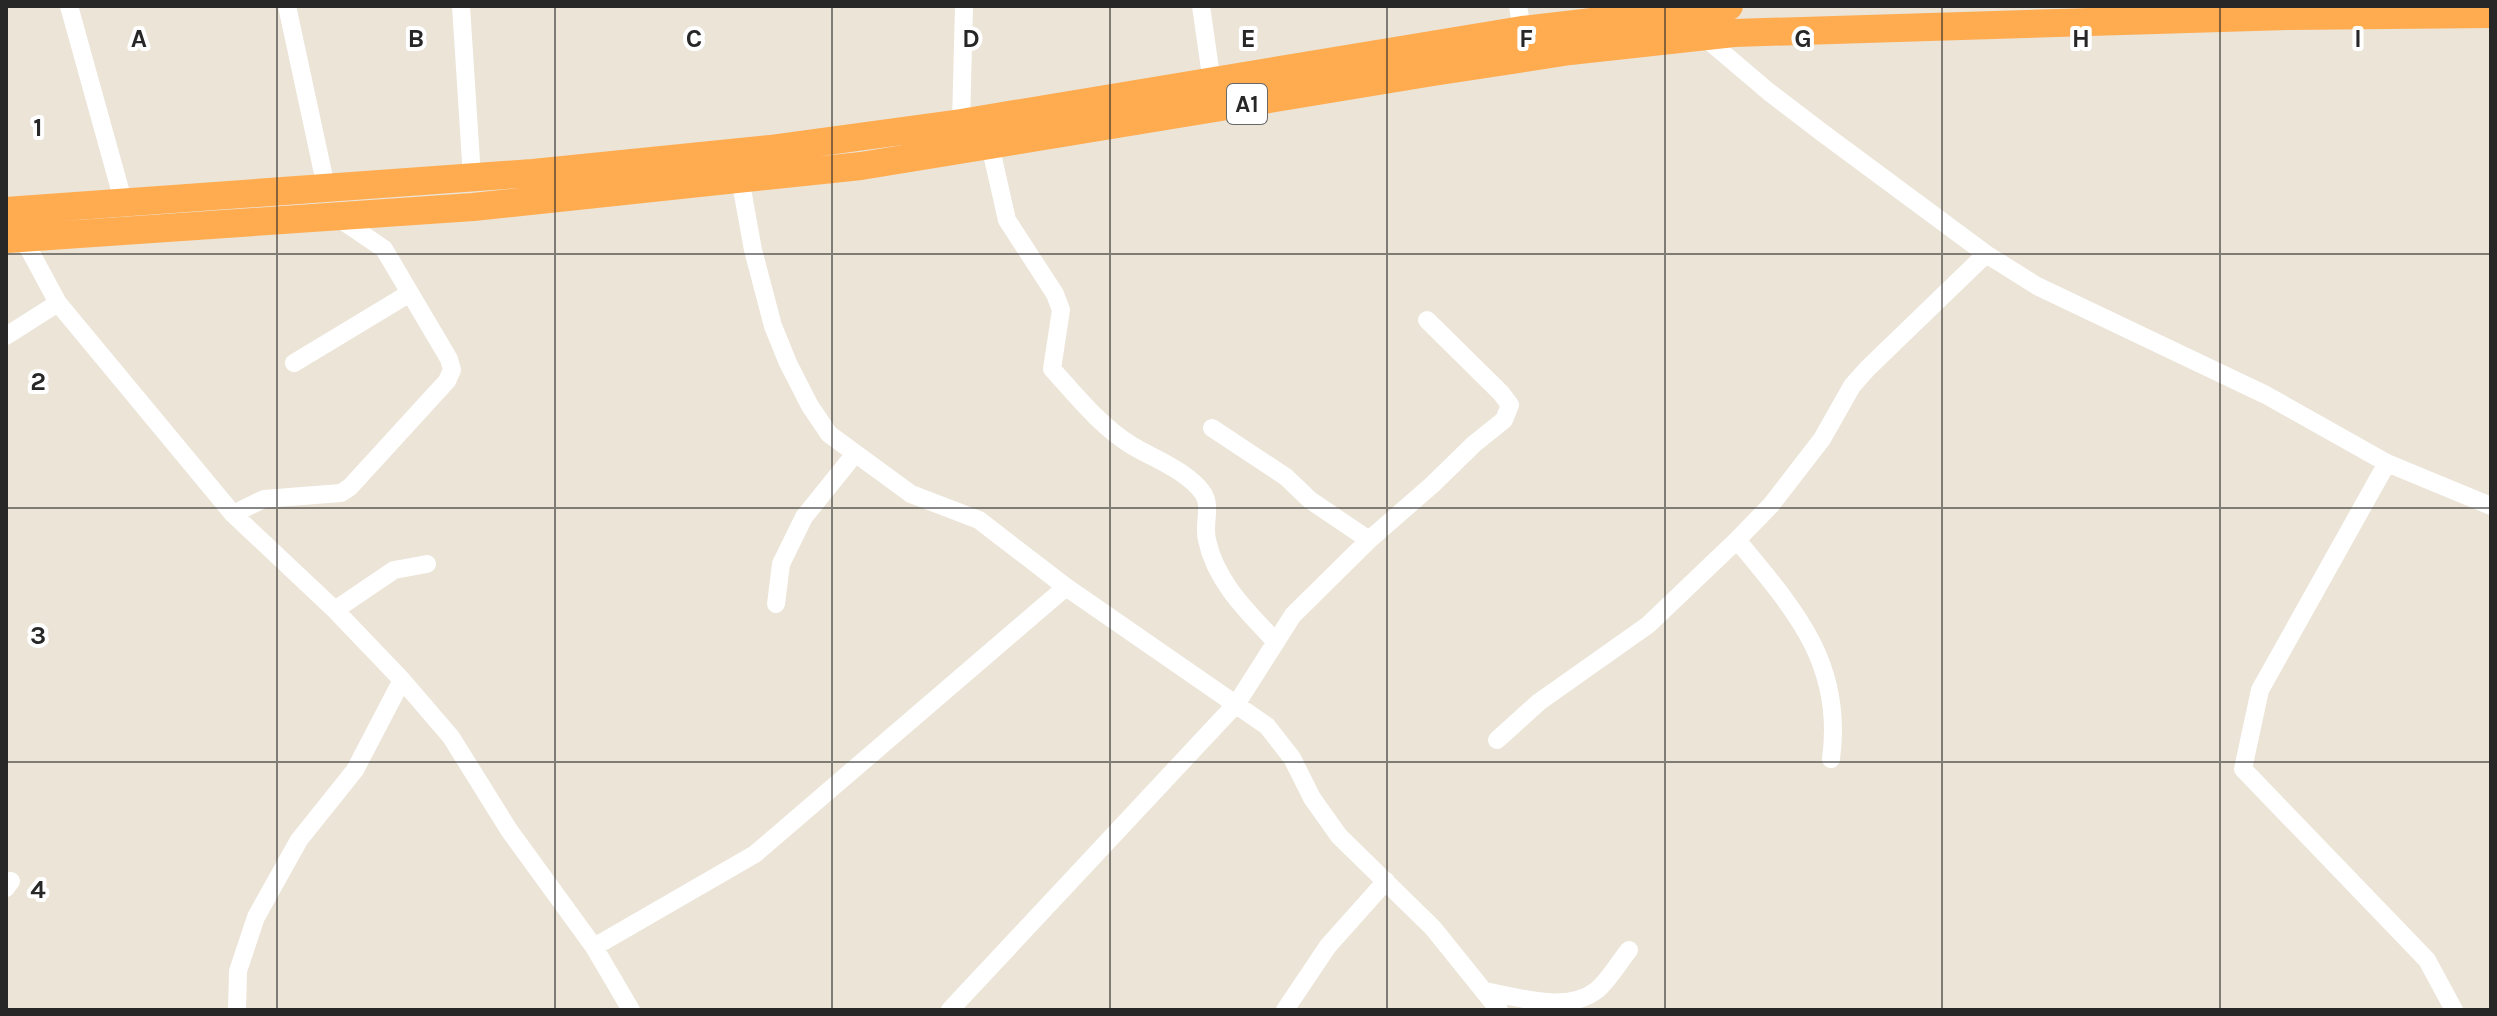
<svg xmlns="http://www.w3.org/2000/svg" width="2497" height="1016" viewBox="0 0 2497 1016" font-family="Karla,sans-serif">
	<rect width="100%" height="100%" fill="#ebe4d7"/>
	<g fill="none" stroke-linecap="round" stroke-linejoin="round">
		<!-- minor -->
		<path stroke="#fff" stroke-width="18" d="M69,6L124,204
			M287,6L326,187
			M461,6L472,177
			M1201,6L1213,90
			M1518,6L1522,30
			M1703,36L1769,92L1824,134L1986,254L2037,286L2266,395L2387,463L2491,506
			M961,123L964,6
			M990,145L1007,220L1055,294L1061,310L1052,369C1076,395 1100,426 1131,445C1154,459 1186,470 1203,493C1212,507 1203,524 1207,540C1216,582 1247,611 1275,641
			M740,178L753,250L773,326L788,363L810,406L829,434L911,494L979,520L1066,587L1267,726L1292,758L1312,798L1339,836L1433,928L1499,1010
			M23,238L58,303L233,514L335,610L402,680L451,737L509,830L594,947L631,1010
			M6,336L58,303
			M294,363L410,293
			M1212,428L1286,477L1310,500L1369,540
			M2387,463L2260,690L2243,769L2427,960L2454,1010
			M233,514L264,499L341,493L350,487L447,381L452,370L449,359L384,249L337,217
			M1737,540C1794,609 1844,663 1831,759
			M776,604L781,564L804,517L854,455
			M335,610L394,570L427,564
			M1497,740L1539,702L1648,625L1737,540L1771,505L1822,439L1852,386L1867,369L1986,254
			M6,888L11,881
			M594,947L755,854L1066,587
			M1485,991C1519,997 1566,1014 1597,990C1609,980 1619,962 1629,950
			M237,1010L238,971L256,917L299,840L355,770L402,680
			M950,1010L1237,703L1293,615L1369,540L1432,485L1474,444L1504,420L1510,405L1501,393L1427,320
			M1285,1010L1328,946L1386,881"/>
		<!-- highway -->
		<path stroke="#ffab4f" stroke-width="28" d="M6,211L533,173L770,149L961,123L1522,30L1729,6
			M6,239L473,207L861,166L1433,72L1570,51L1734,33L2288,16L2491,14"/>
	</g>
	<!-- grid -->
	<path fill="none" stroke="#272727" stroke-width="2" stroke-opacity="0.55" d="M277,6V1010M555,6V1010M832,6V1010M1110,6V1010M1387,6V1010M1665,6V1010M1942,6V1010M2220,6V1010M6,254H2491M6,508H2491M6,762H2491"/>
	<g text-anchor="middle" dominant-baseline="central" stroke-width="8" stroke-linejoin="round" paint-order="stroke">
		<!-- shield labels -->
		<rect fill="#fff" stroke="#686868" stroke-width="2" x="1227" y="84" width="40" height="40" rx="6"/>
		<g font-size="24" font-weight="bold" fill="#272727">
			<text x="1247" y="104">A1</text>
		</g>
	</g>
	<g font-size="26" text-anchor="middle" font-weight="bold" fill="#272727" stroke="#fff" stroke-width="8" stroke-linejoin="round" paint-order="stroke">
		<text x="139" y="47">A</text>
		<text x="416" y="47">B</text>
		<text x="694" y="47">C</text>
		<text x="971" y="47">D</text>
		<text x="1248" y="47">E</text>
		<text x="1526" y="47">F</text>
		<text x="1803" y="47">G</text>
		<text x="2081" y="47">H</text>
		<text x="2358" y="47">I</text>
		<text x="38" y="136">1</text>
		<text x="38" y="390">2</text>
		<text x="38" y="644">3</text>
		<text x="38" y="898">4</text>
	</g>
	<!-- border -->
	<rect width="2497" height="1016" fill="none" stroke="#272727" stroke-width="16"/>
</svg>
